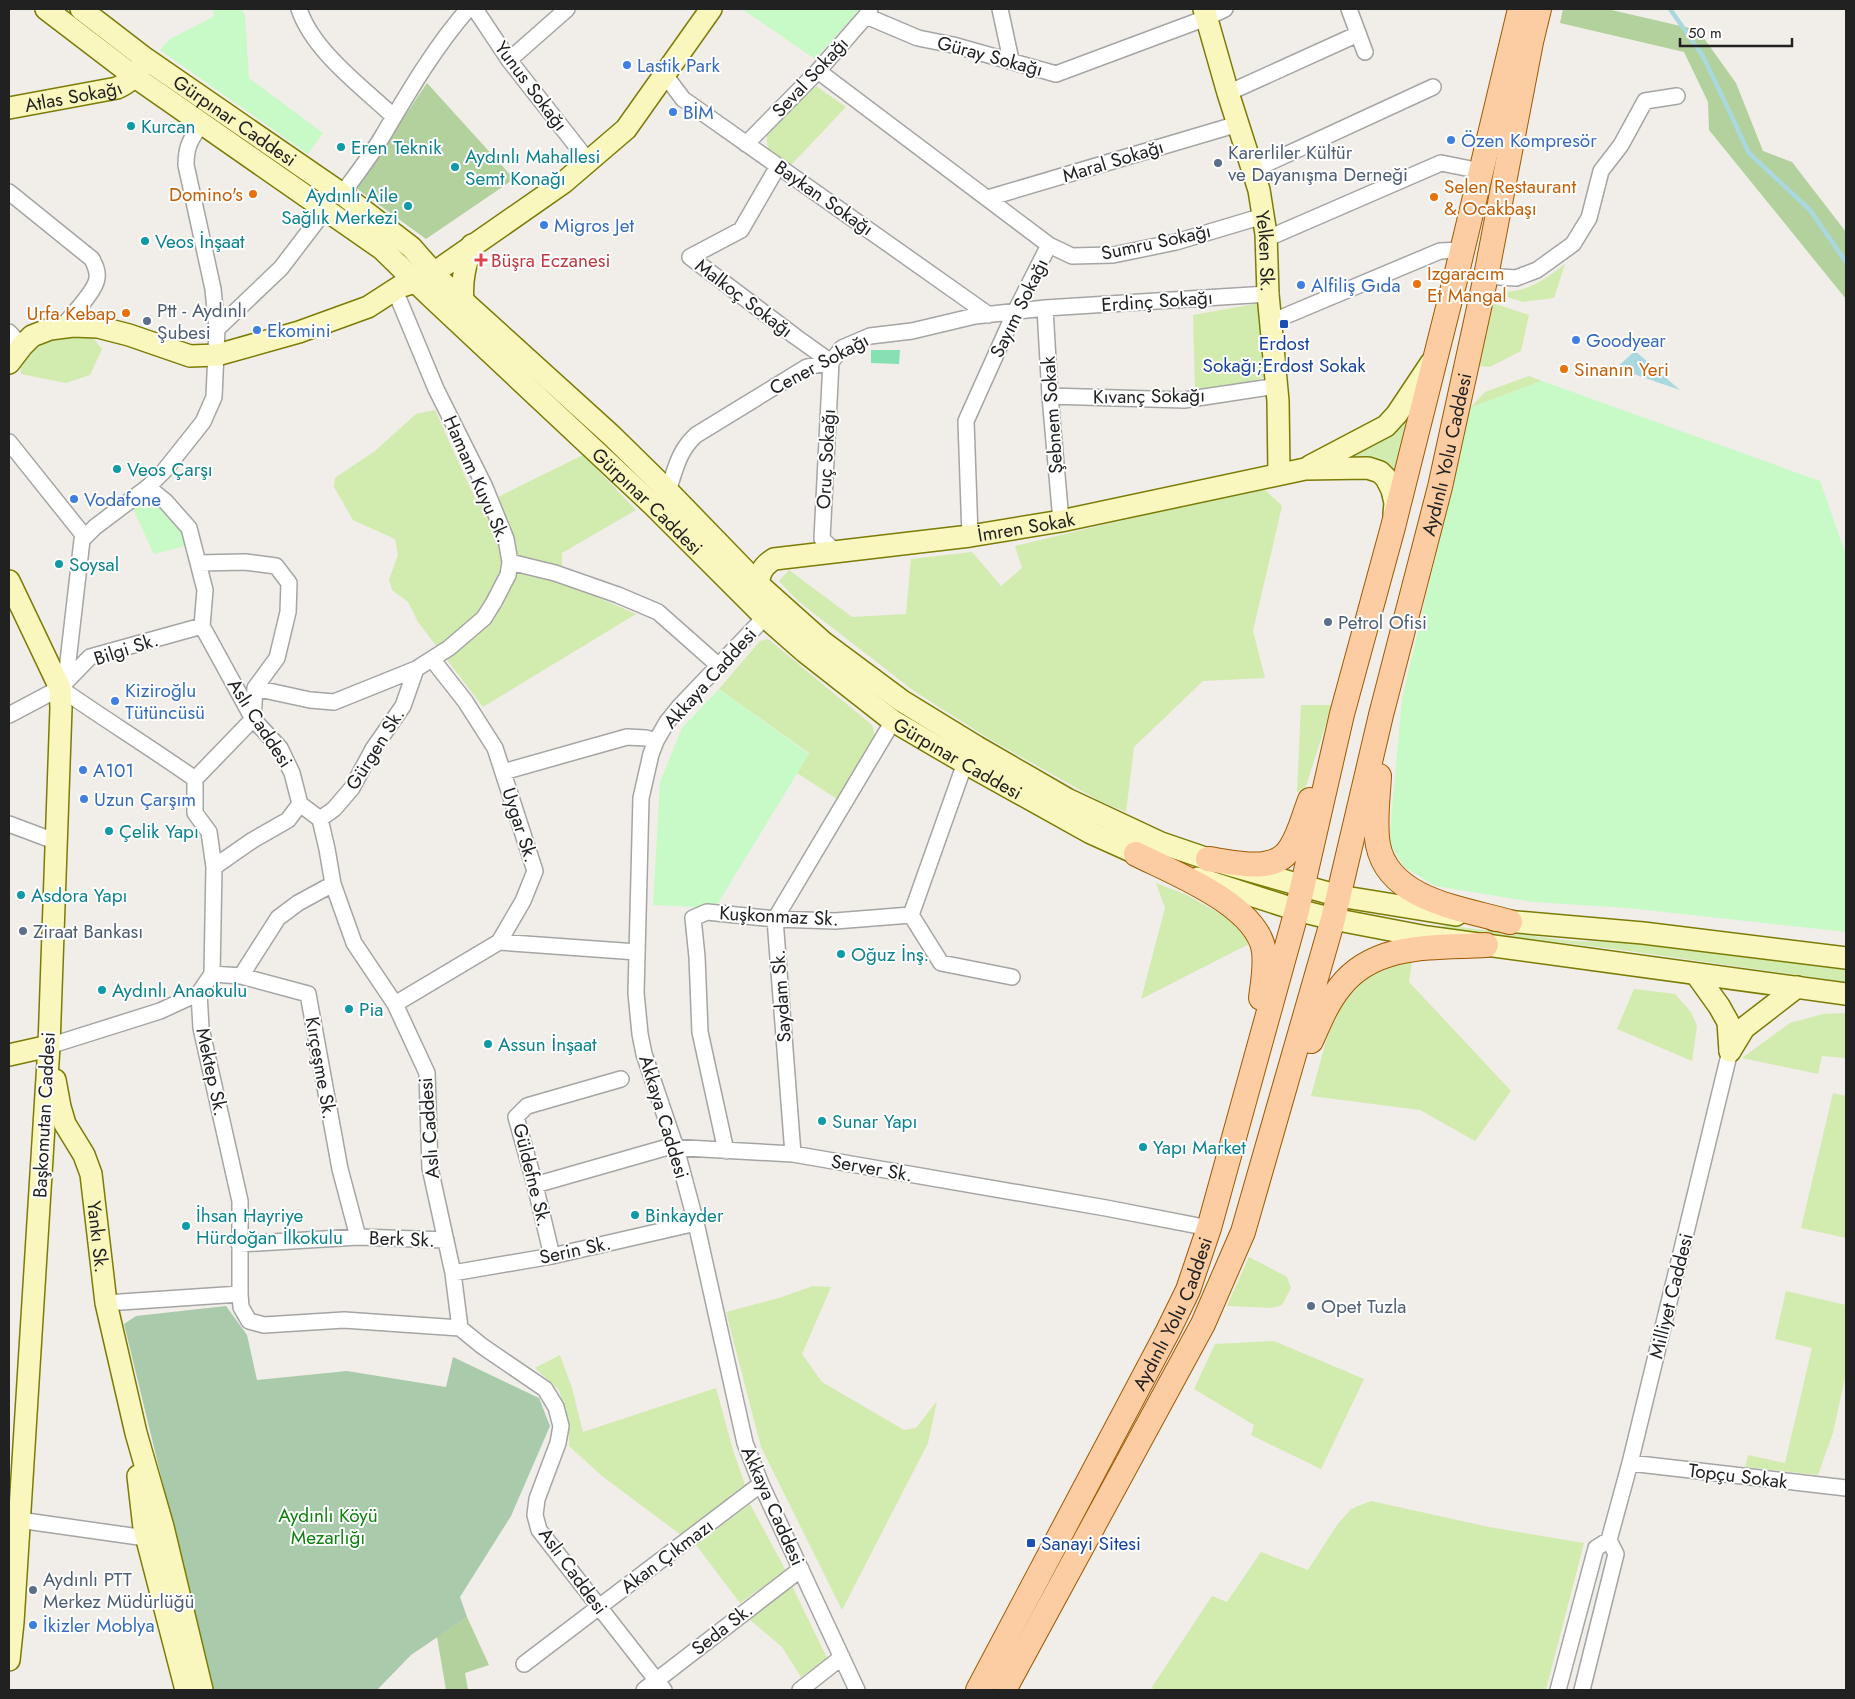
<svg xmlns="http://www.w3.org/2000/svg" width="1855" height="1699" viewBox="0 0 1855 1699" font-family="Jost,sans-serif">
	<rect width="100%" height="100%" fill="#f1ede8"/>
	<!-- grass -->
	<path fill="#d2ebaf" d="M816,86L846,107L791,165L768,148L766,134Z
		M1565,264L1554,298L1523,302L1504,296L1505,292C1532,290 1543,280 1565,264Z
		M1260,303L1266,375L1250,385L1195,392L1193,315Z
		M1492,303L1529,315L1521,351L1490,367L1478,366Z
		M81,333L94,339L102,349L90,375L66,383L21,374L20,364L30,351L42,340Z
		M1529,376L1542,381L1470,408L1485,392Z
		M1411,404L1394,479L1331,460Z
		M435,410L477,503L498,497L583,455L636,510L562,553V566L559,583L599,598L636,614L483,707L418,622L408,602L392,590L389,579L398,555L395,539L353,520L334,487L335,478L375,451L416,414Z
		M1262,487L1282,506L1253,631L1265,678L1203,681L1134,747L1126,812L1100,801L991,740L914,691L798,601L779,581L789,570L852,617L906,614L911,559L972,552L1001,586L1022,568L1015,546Z
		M768,639L872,725L875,736L837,799L797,773L809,753L719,689L760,641Z
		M1301,705H1332L1304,792H1297Z
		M1156,883L1187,895L1229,919L1251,943L1141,999L1165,908Z
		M1443,925L1574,941L1636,943L1846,970V982L1629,951L1442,928Z
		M1412,961L1409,982L1511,1091L1475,1141L1420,1110L1311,1096L1332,1019L1358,984L1390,963Z
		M1634,989L1675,994L1691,1012L1697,1026L1692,1061L1617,1029Z
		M1846,1013V1058L1822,1056L1818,1074L1742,1058L1790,1023L1823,1014Z
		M1833,1093L1846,1096V1238L1801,1228Z
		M1249,1257L1287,1277L1291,1288L1282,1305L1272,1308L1227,1306Z
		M813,1286L831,1287L802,1354L822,1382L904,1430L916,1428L937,1401L928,1443L842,1610L761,1447L726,1312L779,1298Z
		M1786,1291L1846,1305V1373L1833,1433L1818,1475L1745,1467L1748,1455L1785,1463L1812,1348L1775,1339Z
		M1274,1341L1364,1379L1321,1469L1251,1435L1254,1425L1194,1389L1215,1344Z
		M560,1355L572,1388L583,1432L716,1388L733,1450L746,1488L681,1535L602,1476L569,1446V1430L559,1390L535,1368Z
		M1371,1501L1489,1527L1584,1543L1546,1690H1154L1152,1687L1212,1596L1227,1602L1261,1552L1308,1570L1337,1525L1351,1509Z
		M750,1504L786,1571L740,1603L696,1545Z
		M792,1586L827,1658L801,1677L782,1647L749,1619Z"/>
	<!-- forest -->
	<path fill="#b2d19d" d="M1563,9H1607L1698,30L1736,83L1763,151L1792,162L1846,232V299L1709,130L1708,102L1684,52L1560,23Z
		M427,83L514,179L426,239L356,188Z
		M467,1617L489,1665L465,1673L468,1690H446L437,1637Z"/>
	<!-- cemetery -->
	<path fill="#a9caab" d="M226,1306L247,1335L257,1380L347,1371L446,1387L453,1357L539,1398L550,1426L511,1516L460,1597L467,1617L411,1655L377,1690H213L124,1324L136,1316Z"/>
	<!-- park -->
	<path fill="#c8fac7" d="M212,9H242L245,16L249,78L323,133L308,154L160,50L170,39L215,16Z
		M742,9H860L815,59Z
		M1542,381L1820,481L1846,555V932L1628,908L1534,902L1435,886L1404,867L1389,842L1402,699L1470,408Z
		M148,495L179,524L185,546L154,554L132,507Z
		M719,689L809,754L715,908L653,905L660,782L682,728Z"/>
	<!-- pitch -->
	<path fill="#87e0b4" d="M871,350H900L899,364L871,363Z"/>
	<!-- water -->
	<path fill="#a9d8df" d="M1635,351L1680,390L1616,368Z"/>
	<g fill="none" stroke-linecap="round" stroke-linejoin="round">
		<!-- stream -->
		<path stroke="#a9d8df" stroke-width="4.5" d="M1670,9L1703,56L1749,153L1810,210L1846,262"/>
		<!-- street casing -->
		<g stroke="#a5a5a5" stroke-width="18">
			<path id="street" d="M299,9C313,51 361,86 393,116
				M475,9L509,60L589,162
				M1000,9L1011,60
				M1349,9L1365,52
				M866,16L918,38L953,45L1056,74L1206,18L1225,9
				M509,60L567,9
				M818,71L1049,245L1015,312L966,421L970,536
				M665,75L683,99L989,315
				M1228,93L1358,34
				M746,144L818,71L866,16L870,9
				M778,166L741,230L690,257L796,337L831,362
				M1253,170L1433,87
				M9,192L92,259C95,265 98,271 97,278C96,291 71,316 62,327
				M342,194C356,175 370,157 382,137C408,93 434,48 468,9
				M988,198L1238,124
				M1266,239L1441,163L1481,171
				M1049,245L1072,256L1113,255L1176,242L1263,216
				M1486,276L1516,278L1537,270L1573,244L1589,218L1601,171L1621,145L1645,101L1677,96
				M1045,308L1050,396L1061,521
				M1271,322L1440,251L1462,250
				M217,329L281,268L326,209
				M9,332L22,346
				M831,362L822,539L836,552
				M1050,396L1184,400L1277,386
				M9,442L85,537
				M148,487L166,502L189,528L205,590L202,626L253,719L280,748L292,773L300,804L320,819L327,849L333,884L354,943L395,1004L427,1073L430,1168L453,1273L460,1328L482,1346L545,1389L556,1407L561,1426L558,1443L537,1499L535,1515L539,1530L664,1690
				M668,491C675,470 679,450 696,435L807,367L831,362L842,348L870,336L912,331L975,316L1045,308L1268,294
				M510,562L555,573L618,595L658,612L719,666
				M772,620L765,617L680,706L667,722L656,741L651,754L641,798L636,993L640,1034L644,1054L676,1148L696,1223L745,1443L761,1484L857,1690
				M60,688C104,719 150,747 195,779V813L209,832L214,867L212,974L199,993L201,1028L240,1201V1294L241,1307L249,1321L264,1325L344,1320L460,1328
				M60,688L67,670L82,540L95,527L148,487L164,471L203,422L214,397L217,329L213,289L186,165C186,145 191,139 202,123
				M255,688L310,700L334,702L416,669L449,648L484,618L494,602L508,575L510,562L506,539L484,485L436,389L399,300
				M9,715L60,688L90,657L202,626
				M503,772L627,737L646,738L656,741
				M195,779L253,719L255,688L277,658L288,612L289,583L276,566L245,562L198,563
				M320,819L334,809L352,788L373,749L403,706L416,669
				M9,824L57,842
				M214,867L253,840L288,820L300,804
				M911,915L941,963L1012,977
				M499,942L637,952
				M212,974L241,976L308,994L340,1169L358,1237
				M241,976L278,918L298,903L333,884
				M395,1004L499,942L523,901L535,871L495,748L465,701L432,659
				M49,1046L160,1011L199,993
				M726,1151L700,1032L697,957L693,918L707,912L775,919L835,921L911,915L965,763
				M793,1154L775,919L893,721
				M535,1185L668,1147L793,1154L1106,1208L1209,1228
				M239,1244L358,1237L446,1240
				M552,1256L535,1185L516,1117L527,1106L621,1079
				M453,1273L552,1256L696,1223
				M106,1303L240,1294
				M1630,1463L1846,1488
				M19,1520L146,1538
				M524,1664L761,1484
				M644,1690L801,1569
				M800,1690L842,1657
				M1558,1690L1596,1548L1609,1540L1630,1463L1730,1051
				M1582,1690L1616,1554L1609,1540"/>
		</g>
		<!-- secondary casing -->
		<g stroke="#7b7c05" stroke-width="24">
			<g id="secondary">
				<path id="s1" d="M46,9L135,77L382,249L428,294L653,505L765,617L805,652L893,721L965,763L1091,833L1151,860"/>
				<path id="s2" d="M81,9L146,59L342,194L411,247L441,281L612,436L668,491L758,584L824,643L902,701L977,747L1067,799L1161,843L1208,859L1339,896L1456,915"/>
				<path id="s3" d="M1204,9L1228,93L1259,190L1266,234L1268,294L1278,401L1279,473"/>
				<path id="s4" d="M9,108L117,88C129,83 135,76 142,65"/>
				<path d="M463,302C461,281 465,265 472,245"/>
				<path d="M9,363L22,346L32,336L50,329L73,326L98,327L129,335L190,356L217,355L299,332L368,307L399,287L425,279L563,183L626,129L711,9"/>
				<path d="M1310,466L1386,426L1397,414L1431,363"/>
				<path d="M9,581L60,688L61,708L49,1046L13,1622L9,1660"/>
				<path id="s5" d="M760,595C757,579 759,568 774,559L970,536L1061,521L1305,469L1368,468L1380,472L1386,478L1392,490L1395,503L1394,514"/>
				<path d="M1198,878L1297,910L1333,919L1427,937L1846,994"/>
				<path d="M1494,920L1643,933L1846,958"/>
				<path d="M1696,974L1719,1006L1728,1022L1730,1051"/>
				<path d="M1730,1051L1744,1028L1797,987"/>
				<path d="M9,1055L49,1046"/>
				<path id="s6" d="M55,1080L60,1107L65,1124L84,1155L91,1174L106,1303L136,1433L163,1527L202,1690"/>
				<path d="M138,1476L144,1528L186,1690"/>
			</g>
		</g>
		<!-- primary casing -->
		<g stroke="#9e5a00" stroke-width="26">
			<g id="primary">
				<path d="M1379,776C1378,798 1374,823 1378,845C1389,901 1465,909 1510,922"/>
				<path d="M1136,854C1174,873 1257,905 1264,951C1266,967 1263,982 1261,998"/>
				<path d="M1208,859C1233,862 1276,875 1291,847C1300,833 1304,815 1310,800"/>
				<path d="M1311,1041C1319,1023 1327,1003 1340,987C1375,942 1435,948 1486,945"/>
				<path id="s7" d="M978,1690L1168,1331L1188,1290L1209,1228L1297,910L1342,714L1393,527L1457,272L1520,9"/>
				<path id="s8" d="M1004,1690L1203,1324L1243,1232L1333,919L1381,715L1440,487L1486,276L1531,42L1539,9"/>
			</g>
		</g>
		<!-- street -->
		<use href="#street" stroke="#fff" stroke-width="15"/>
		<!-- secondary -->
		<use href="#secondary" stroke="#faf7be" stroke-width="21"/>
		<!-- primary -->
		<use href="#primary" stroke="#fccca3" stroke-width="24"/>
	</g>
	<!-- markers -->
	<g fill="#3f7fe0" stroke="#fff" stroke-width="2">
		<circle cx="627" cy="65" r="5"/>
		<circle cx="673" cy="112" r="5"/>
		<circle cx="1451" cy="140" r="5"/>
		<circle cx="544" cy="225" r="5"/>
		<circle cx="1301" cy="285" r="5"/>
		<circle cx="257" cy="330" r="5"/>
		<circle cx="1576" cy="340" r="5"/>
		<circle cx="74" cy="499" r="5"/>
		<circle cx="115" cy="701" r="5"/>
		<circle cx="83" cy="770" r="5"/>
		<circle cx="84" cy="799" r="5"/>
		<circle cx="33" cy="1625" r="5"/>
	</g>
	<g fill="#0f9aa8" stroke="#fff" stroke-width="2">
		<circle cx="131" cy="126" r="5"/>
		<circle cx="341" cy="147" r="5"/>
		<circle cx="455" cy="167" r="5"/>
		<circle cx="408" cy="206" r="5"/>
		<circle cx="145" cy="241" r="5"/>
		<circle cx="117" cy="469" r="5"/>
		<circle cx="59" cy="564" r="5"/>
		<circle cx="109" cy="831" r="5"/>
		<circle cx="21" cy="895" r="5"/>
		<circle cx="841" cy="954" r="5"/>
		<circle cx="102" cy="990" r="5"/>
		<circle cx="349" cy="1009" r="5"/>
		<circle cx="488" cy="1044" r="5"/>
		<circle cx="822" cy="1121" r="5"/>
		<circle cx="1143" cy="1147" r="5"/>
		<circle cx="635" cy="1215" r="5"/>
		<circle cx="186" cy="1226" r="5"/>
	</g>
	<g fill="#5c6f8a" stroke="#fff" stroke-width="2">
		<circle cx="1218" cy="163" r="5"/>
		<circle cx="147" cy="321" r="5"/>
		<circle cx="1328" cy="622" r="5"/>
		<circle cx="23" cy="931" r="5"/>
		<circle cx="1311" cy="1306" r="5"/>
		<circle cx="33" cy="1590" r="5"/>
	</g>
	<g fill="#e8710a" stroke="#fff" stroke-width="2">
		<circle cx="253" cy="194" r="5"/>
		<circle cx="1434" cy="197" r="5"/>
		<circle cx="1417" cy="284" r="5"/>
		<circle cx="126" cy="313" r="5"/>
		<circle cx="1564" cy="369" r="5"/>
	</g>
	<path fill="#e0444e" stroke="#fff" stroke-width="2" d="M478.5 252.5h5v5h5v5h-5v5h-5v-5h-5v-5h5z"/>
	<g fill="#1a4fb4" stroke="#fff" stroke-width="2">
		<rect x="1279" y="319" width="10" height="10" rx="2.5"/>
		<rect x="1026" y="1538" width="10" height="10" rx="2.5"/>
	</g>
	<g text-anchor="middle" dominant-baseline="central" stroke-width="4" stroke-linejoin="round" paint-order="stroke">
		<!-- street labels -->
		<g font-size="19" fill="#212121" stroke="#fff">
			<text transform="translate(990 56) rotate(15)">Güray Sokağı</text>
			<text transform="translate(810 77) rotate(-47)">Seval Sokağı</text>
			<text transform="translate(531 86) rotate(53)">Yunus Sokağı</text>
			<text stroke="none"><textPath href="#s4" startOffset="65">Atlas Sokağı</textPath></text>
			<text stroke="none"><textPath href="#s2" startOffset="190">Gürpınar Caddesi</textPath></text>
			<text transform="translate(1113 161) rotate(-17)">Maral Sokağı</text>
			<text transform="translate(824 198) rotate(35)">Baykan Sokağı</text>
			<text transform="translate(1156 242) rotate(-12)">Sumru Sokağı</text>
			<text stroke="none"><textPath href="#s3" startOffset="251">Yelken Sk.</textPath></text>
			<text transform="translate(744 298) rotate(37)">Malkoç Sokağı</text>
			<text transform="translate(1157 301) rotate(-4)">Erdinç Sokağı</text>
			<text transform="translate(1019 308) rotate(-64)">Sayım Sokağı</text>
			<text transform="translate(819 364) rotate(-28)">Cener Sokağı</text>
			<text transform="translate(1149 396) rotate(-1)">Kıvanç Sokağı</text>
			<text transform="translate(1052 415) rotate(-94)">Şebnem Sokak</text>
			<text stroke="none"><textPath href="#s8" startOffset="1321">Aydınlı Yolu Caddesi</textPath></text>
			<text transform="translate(826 459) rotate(-87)">Oruç Sokağı</text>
			<text transform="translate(477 479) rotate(66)">Hamam Kuyu Sk.</text>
			<text stroke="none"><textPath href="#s1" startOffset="779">Gürpınar Caddesi</textPath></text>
			<text stroke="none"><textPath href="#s5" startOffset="296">İmren Sokak</textPath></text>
			<text transform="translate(126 649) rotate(-18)">Bilgi Sk.</text>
			<text transform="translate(710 678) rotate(-48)">Akkaya Caddesi</text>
			<text transform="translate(260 723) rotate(57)">Aslı Caddesi</text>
			<text transform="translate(375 749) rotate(-58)">Gürgen Sk.</text>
			<text stroke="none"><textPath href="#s1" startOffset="1184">Gürpınar Caddesi</textPath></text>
			<text transform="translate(520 825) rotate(72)">Uygar Sk.</text>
			<text transform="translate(779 916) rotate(3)">Kuşkonmaz Sk.</text>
			<text transform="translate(781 996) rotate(-94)">Saydam Sk.</text>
			<text transform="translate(321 1068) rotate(80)">Kırçeşme Sk.</text>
			<text transform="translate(212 1072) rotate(78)">Mektep Sk.</text>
			<text transform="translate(44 1115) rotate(-87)">Başkomutan Caddesi</text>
			<text transform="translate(664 1117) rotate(73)">Akkaya Caddesi</text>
			<text transform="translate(429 1128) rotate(-94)">Aslı Caddesi</text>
			<text transform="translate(872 1168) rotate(10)">Server Sk.</text>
			<text transform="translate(532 1175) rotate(76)">Güldefne Sk.</text>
			<text stroke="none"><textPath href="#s6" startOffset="165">Yankı Sk.</textPath></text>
			<text transform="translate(402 1239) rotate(2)">Berk Sk.</text>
			<text transform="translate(575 1250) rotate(-12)">Serin Sk.</text>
			<text transform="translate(1671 1296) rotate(-76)">Milliyet Caddesi</text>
			<text stroke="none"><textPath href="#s7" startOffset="424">Aydınlı Yolu Caddesi</textPath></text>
			<text transform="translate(1738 1476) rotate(7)">Topçu Sokak</text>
			<text transform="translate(773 1506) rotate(66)">Akkaya Caddesi</text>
			<text transform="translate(667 1556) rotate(-37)">Akan Çıkmazı</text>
			<text transform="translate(573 1571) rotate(54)">Aslı Caddesi</text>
			<text transform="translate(722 1629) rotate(-38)">Seda Sk.</text>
		</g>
		<!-- shop labels -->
		<g font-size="19" fill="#366cbe" stroke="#fff" text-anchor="start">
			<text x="637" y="65">Lastik Park</text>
			<text x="683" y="112">BİM</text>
			<text x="1461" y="140">Özen Kompresör</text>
			<text x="554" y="225">Migros Jet</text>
			<text x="1311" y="285">Alfiliş Gıda</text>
			<text x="267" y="330">Ekomini</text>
			<text x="1586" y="340">Goodyear</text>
			<text x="84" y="499">Vodafone</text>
			<text x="125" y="690">Kiziroğlu<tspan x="125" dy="22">Tütüncüsü</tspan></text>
			<text x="93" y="770">A101</text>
			<text x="94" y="799">Uzun Çarşım</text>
			<text x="43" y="1625">İkizler Moblya</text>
		</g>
		<!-- culture labels -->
		<g font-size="19" fill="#0d838f" stroke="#fff" text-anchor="start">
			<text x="141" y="126">Kurcan</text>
			<text x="351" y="147">Eren Teknik</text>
			<text x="465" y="156">Aydınlı Mahallesi<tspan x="465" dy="22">Semt Konağı</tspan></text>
			<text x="398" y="195" text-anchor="end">Aydınlı Aile<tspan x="398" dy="22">Sağlık Merkezi</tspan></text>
			<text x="155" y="241">Veos İnşaat</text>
			<text x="127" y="469">Veos Çarşı</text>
			<text x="69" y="564">Soysal</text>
			<text x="119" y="831">Çelik Yapı</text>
			<text x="31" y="895">Asdora Yapı</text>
			<text x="851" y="954">Oğuz İnş.</text>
			<text x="112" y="990">Aydınlı Anaokulu</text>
			<text x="359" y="1009">Pia</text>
			<text x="498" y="1044">Assun İnşaat</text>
			<text x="832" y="1121">Sunar Yapı</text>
			<text x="1153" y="1147">Yapı Market</text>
			<text x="196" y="1215">İhsan Hayriye<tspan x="196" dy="22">Hürdoğan İlkokulu</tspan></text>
			<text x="645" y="1215">Binkayder</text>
		</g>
		<!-- service labels -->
		<g font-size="19" fill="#4e5e75" stroke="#fff" text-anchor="start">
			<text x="1228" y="152">Karerliler Kültür<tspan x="1228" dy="22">ve Dayanışma Derneği</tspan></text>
			<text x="157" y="310">Ptt - Aydınlı<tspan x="157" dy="22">Şubesi</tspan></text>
			<text x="1338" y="622">Petrol Ofisi</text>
			<text x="33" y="931">Ziraat Bankası</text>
			<text x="1321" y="1306">Opet Tuzla</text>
			<text x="43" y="1579">Aydınlı PTT<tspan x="43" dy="22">Merkez Müdürlüğü</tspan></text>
		</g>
		<!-- food labels -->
		<g font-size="19" fill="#c56008" stroke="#fff" text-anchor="start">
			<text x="1444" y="186">Selen Restaurant<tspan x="1444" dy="22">&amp; Ocakbaşı</tspan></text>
			<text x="243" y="194" text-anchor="end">Domino's</text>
			<text x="1427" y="273">Izgaracım<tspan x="1427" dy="22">Et Mangal</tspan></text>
			<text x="116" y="313" text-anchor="end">Urfa Kebap</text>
			<text x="1574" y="369">Sinanın Yeri</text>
		</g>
		<!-- health labels -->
		<g font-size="19" fill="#be3a42" stroke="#fff" text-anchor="start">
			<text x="491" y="260">Büşra Eczanesi</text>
		</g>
		<!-- transit labels -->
		<g font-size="19" fill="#164399" stroke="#fff">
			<text x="1284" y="343">Erdost<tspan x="1284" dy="22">Sokağı;Erdost Sokak</tspan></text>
			<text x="1041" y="1543" text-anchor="start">Sanayi Sitesi</text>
		</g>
		<!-- park labels -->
		<g font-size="19" fill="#0e830c" stroke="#fff">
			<text x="328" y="1515">Aydınlı Köyü<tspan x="328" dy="22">Mezarlığı</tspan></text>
		</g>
	</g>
	<!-- border -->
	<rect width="1855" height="1699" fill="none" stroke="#212121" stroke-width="20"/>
	<!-- scale -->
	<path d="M1680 38v8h112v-8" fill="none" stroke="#212121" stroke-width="2.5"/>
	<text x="1688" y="38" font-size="15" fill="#212121" stroke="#ffffff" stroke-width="4" paint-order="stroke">50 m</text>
</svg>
